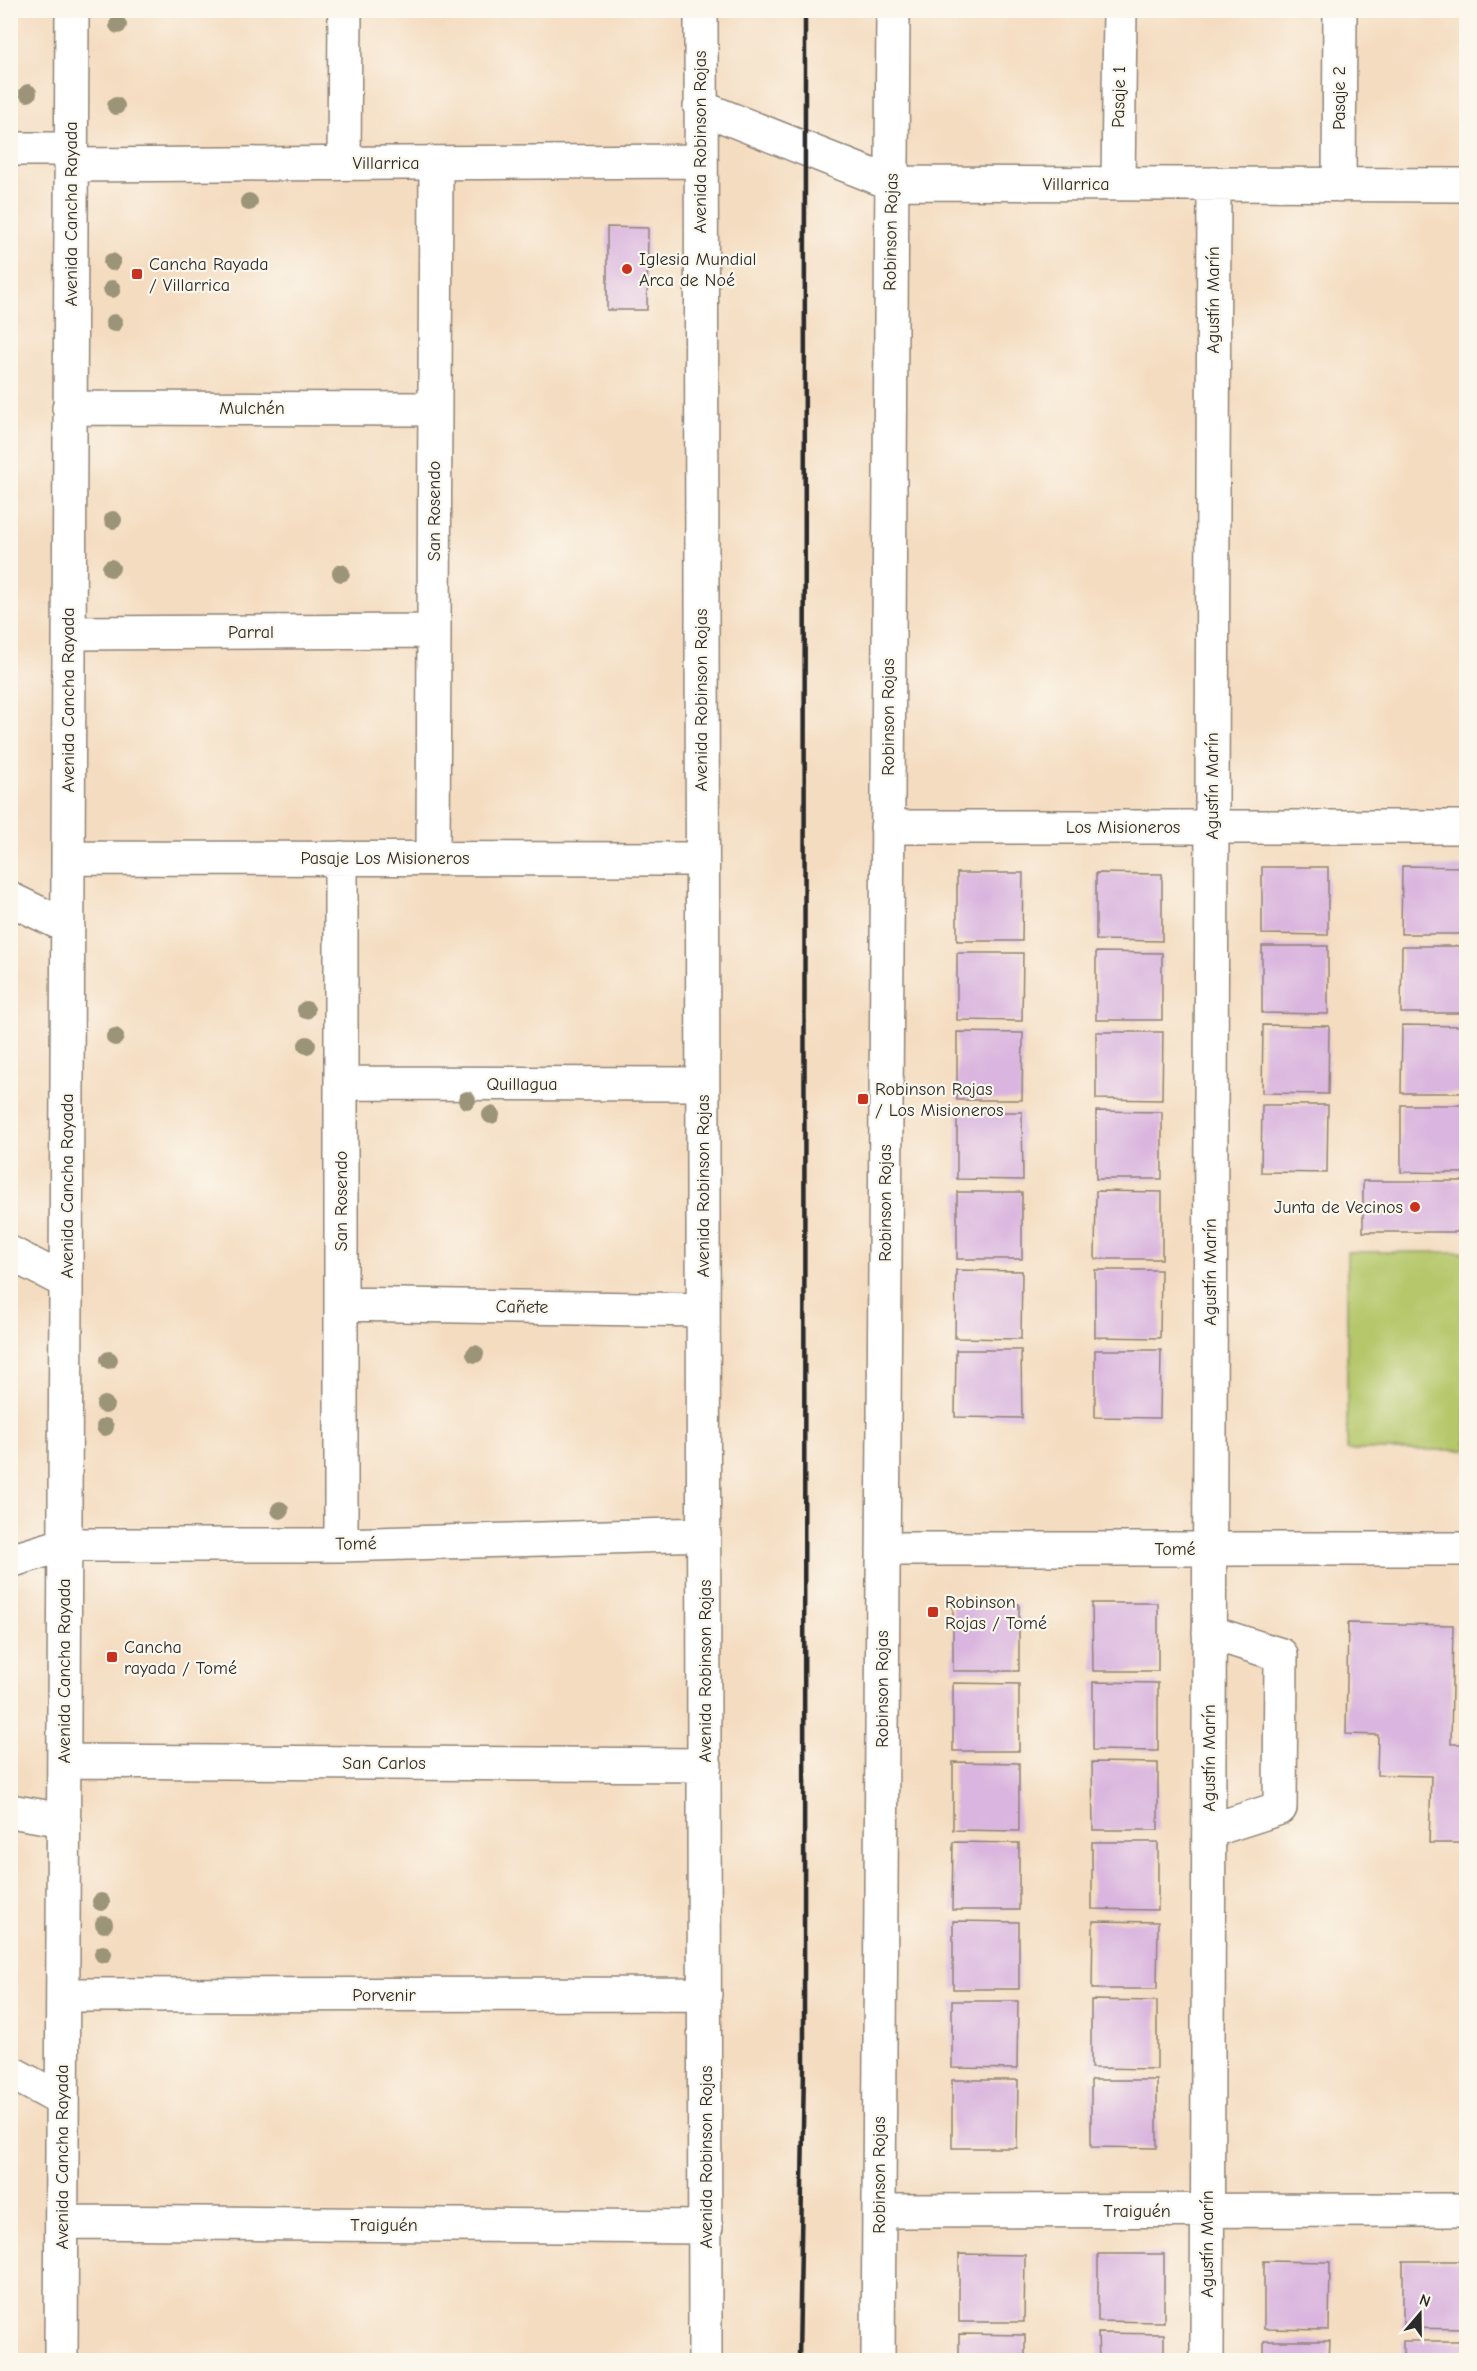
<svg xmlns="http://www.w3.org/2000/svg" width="1477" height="2371" viewBox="0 0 1477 2371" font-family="'Comic Neue',sans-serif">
	<rect width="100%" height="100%" fill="#fbf7ec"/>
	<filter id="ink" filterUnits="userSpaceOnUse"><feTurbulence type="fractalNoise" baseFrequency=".0167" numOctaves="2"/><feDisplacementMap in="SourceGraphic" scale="12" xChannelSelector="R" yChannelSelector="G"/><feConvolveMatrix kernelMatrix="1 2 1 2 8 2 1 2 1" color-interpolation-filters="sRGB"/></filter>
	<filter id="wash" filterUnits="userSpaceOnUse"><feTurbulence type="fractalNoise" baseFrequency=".008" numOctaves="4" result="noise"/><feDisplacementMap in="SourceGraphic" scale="24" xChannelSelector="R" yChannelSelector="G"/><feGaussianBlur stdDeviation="1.35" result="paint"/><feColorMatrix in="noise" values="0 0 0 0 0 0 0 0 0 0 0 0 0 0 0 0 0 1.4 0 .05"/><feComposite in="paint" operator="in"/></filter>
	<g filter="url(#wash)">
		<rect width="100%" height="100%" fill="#f4dcc0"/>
		<!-- green -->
		<path fill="#b5c76a" stroke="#70794a" stroke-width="1.5" d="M1347,1252H1466V1450H1347Z"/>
		<g id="blocks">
			<!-- building -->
			<path fill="#dab5df" d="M607,227L648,228L647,310H607Z
				M1402,866L1466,867V934H1401Z
				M1262,867H1328V935L1262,934Z
				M957,873H1023L1022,941H957Z
				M1096,873L1162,874V941L1096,940Z
				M1262,946H1328V1014L1262,1013Z
				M1402,946H1466V1013H1401Z
				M1096,952L1162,953V1020H1096Z
				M957,953H1023L1022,1021L957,1020Z
				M1263,1025L1329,1026L1328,1094L1262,1093Z
				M1402,1025L1466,1026V1093H1401Z
				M957,1032L1023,1033L1022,1100H957Z
				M1096,1032H1163L1162,1100L1096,1099Z
				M1262,1105H1328L1327,1173L1261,1172Z
				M1401,1105H1466V1173L1401,1172Z
				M1096,1111L1162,1112V1179H1096Z
				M957,1112H1022L1023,1180L957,1179Z
				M1363,1181H1466V1232H1363Z
				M1096,1191L1162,1192V1259H1095Z
				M957,1192H1022V1259H957Z
				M956,1270L1022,1271L1021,1339L955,1338Z
				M1095,1270H1161L1160,1338L1095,1337Z
				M956,1350H1021L1022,1418L955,1417Z
				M1095,1350H1161L1160,1418L1095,1417Z
				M953,1603L1019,1604V1671H953Z
				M1092,1603H1158V1671H1093Z
				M1348,1623L1453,1625L1451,1744H1465L1466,1843H1429L1431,1776L1377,1775L1378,1735L1346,1734Z
				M1093,1682L1158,1683V1751L1093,1750Z
				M953,1683L1019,1684V1751H953Z
				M953,1762L1019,1763V1831L953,1830Z
				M1092,1762L1158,1763V1830H1093Z
				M953,1842L1019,1843V1910H952Z
				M1092,1842H1158V1910L1092,1909Z
				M953,1921L1019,1922V1989H953Z
				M1093,1921L1158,1922L1157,1989H1092Z
				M1091,2000L1157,2001V2069L1091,2068Z
				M952,2001H1018L1017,2069L952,2068Z
				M952,2080H1018L1017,2148H952Z
				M1091,2080H1157V2148L1091,2147Z
				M959,2254L1025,2255L1024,2322H959Z
				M1098,2254H1164V2322L1098,2321Z
				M1264,2261L1330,2262L1329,2330L1264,2329Z
				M1403,2261H1466V2329L1403,2328Z
				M1098,2333L1164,2334V2360H1099Z
				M959,2334L1025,2335V2360H959Z
				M1264,2341H1330L1329,2360H1264Z
				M1403,2341H1466V2360H1403Z"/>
		</g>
	</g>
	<g filter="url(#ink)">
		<use href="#blocks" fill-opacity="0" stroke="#908476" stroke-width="1.5"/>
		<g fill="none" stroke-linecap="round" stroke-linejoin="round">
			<!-- minor casing -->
			<g stroke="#908476" stroke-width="36">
				<path id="minor" d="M701,10L705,2360
					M700,107L891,183L1466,185
					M10,149H71
					M344,163L345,10
					M71,165L700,161
					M1118,184L1120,10
					M1339,185L1340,10
					M69,408L435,409
					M69,633L434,631
					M887,827H1466
					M68,858L702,859
					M341,858V1545
					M433,858L436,163
					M10,899L68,927
					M341,1083L702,1084
					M10,1253L66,1282
					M341,1304L703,1310
					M883,1549H1466
					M10,1561L63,1545H341L704,1534
					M64,1761L705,1765
					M10,1811L64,1820
					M1209,1831L1280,1808L1281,1655L1209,1632
					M63,1995L705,1994
					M10,2072L62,2100
					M879,2211L1466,2210
					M62,2222L706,2227
					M61,2360L72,10
					M878,2360L893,10
					M1207,2360L1214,184"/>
			</g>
			<!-- minor -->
			<use href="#minor" stroke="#fff" stroke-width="33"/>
			<!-- rail -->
			<path stroke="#2b2b2b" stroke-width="4.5" d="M799,2360L804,2068L805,10"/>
		</g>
		<!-- trees -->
		<g fill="#9c9478">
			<circle cx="118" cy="25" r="9"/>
			<circle cx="28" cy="93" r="9"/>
			<circle cx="116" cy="106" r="9"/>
			<circle cx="249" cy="202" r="9"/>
			<circle cx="112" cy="262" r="9"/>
			<circle cx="112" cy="289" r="9"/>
			<circle cx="114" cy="323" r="9"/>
			<circle cx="113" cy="520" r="9"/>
			<circle cx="111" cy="568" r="9"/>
			<circle cx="341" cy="573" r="9"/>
			<circle cx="306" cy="1010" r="9"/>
			<circle cx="115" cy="1037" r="9"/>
			<circle cx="307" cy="1045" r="9"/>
			<circle cx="467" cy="1100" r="9"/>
			<circle cx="491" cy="1115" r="9"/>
			<circle cx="475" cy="1354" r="9"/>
			<circle cx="109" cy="1360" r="9"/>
			<circle cx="105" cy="1405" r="9"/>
			<circle cx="105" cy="1427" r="9"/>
			<circle cx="280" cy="1510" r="9"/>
			<circle cx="101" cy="1902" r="9"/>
			<circle cx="104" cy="1924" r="9"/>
			<circle cx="103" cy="1954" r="9"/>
		</g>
	</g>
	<!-- markers -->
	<g fill="#c8321e" stroke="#fbf7ec" stroke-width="2">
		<circle cx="627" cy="269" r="6"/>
		<rect x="131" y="268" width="12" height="12" rx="3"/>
		<rect x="857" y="1093" width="12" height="12" rx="3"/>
		<circle cx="1415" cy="1207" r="6"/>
		<rect x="927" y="1606" width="12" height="12" rx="3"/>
		<rect x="106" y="1651" width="12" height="12" rx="3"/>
	</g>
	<g text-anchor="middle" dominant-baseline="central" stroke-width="4.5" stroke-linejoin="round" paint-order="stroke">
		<!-- street labels -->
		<g font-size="18" fill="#2b2b2b" stroke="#fbf7ec">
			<text transform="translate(1119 97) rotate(-89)">Pasaje 1</text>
			<text transform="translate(1339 98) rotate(-90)">Pasaje 2</text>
			<text transform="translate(700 142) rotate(-90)">Avenida Robinson Rojas</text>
			<text x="386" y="163">Villarrica</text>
			<text x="1076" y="184">Villarrica</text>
			<text transform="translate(71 214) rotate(-90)">Avenida Cancha Rayada</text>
			<text transform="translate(891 232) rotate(-89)">Robinson Rojas</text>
			<text transform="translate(1213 300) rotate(-90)">Agustín Marín</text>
			<text x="252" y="408">Mulchén</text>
			<text transform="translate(434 511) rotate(-90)">San Rosendo</text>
			<text x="251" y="632">Parral</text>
			<text transform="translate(68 700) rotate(-90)">Avenida Cancha Rayada</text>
			<text transform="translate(701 700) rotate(-90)">Avenida Robinson Rojas</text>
			<text transform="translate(888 717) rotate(-90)">Robinson Rojas</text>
			<text transform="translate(1212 786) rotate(-90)">Agustín Marín</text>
			<text x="1123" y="827">Los Misioneros</text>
			<text x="385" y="858">Pasaje Los Misioneros</text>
			<text x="522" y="1084">Quillagua</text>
			<text transform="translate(67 1186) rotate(-90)">Avenida Cancha Rayada</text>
			<text transform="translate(703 1186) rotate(-90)">Avenida Robinson Rojas</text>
			<text transform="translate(341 1201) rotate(-90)">San Rosendo</text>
			<text transform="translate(885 1203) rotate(-90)">Robinson Rojas</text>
			<text transform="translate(1210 1272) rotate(-90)">Agustín Marín</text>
			<text transform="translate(522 1307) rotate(1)">Cañete</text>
			<text transform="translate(356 1544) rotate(-1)">Tomé</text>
			<text x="1175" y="1549">Tomé</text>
			<text transform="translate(64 1671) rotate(-90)">Avenida Cancha Rayada</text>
			<text transform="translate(705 1671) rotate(-90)">Avenida Robinson Rojas</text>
			<text transform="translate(882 1689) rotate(-90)">Robinson Rojas</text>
			<text transform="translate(1209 1758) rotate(-90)">Agustín Marín</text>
			<text x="384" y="1763">San Carlos</text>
			<text x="384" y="1995">Porvenir</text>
			<text transform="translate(62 2157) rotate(-90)">Avenida Cancha Rayada</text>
			<text transform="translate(706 2157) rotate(-90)">Avenida Robinson Rojas</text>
			<text transform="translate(879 2175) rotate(-90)">Robinson Rojas</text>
			<text x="1137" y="2211">Traiguén</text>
			<text x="384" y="2225">Traiguén</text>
			<text transform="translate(1207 2244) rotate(-90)">Agustín Marín</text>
		</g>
		<!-- poi labels -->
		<g font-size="18" fill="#2b2b2b" stroke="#fbf7ec" text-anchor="start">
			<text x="639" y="259">Iglesia Mundial<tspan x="639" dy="21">Arca de Noé</tspan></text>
			<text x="149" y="264">Cancha Rayada<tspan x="149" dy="21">/ Villarrica</tspan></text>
			<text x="875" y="1089">Robinson Rojas<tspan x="875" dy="21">/ Los Misioneros</tspan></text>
			<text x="1403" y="1207" text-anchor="end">Junta de Vecinos</text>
			<text x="945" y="1602">Robinson<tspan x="945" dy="21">Rojas / Tomé</tspan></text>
			<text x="124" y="1647">Cancha<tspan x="124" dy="21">rayada / Tomé</tspan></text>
		</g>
	</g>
	<!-- margin -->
	<rect width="1477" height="2371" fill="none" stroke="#fbf7ec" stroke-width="36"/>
	<!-- north arrow -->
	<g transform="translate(1420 2314) rotate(20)" stroke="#fbf7ec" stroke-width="4.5" paint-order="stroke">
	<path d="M0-4.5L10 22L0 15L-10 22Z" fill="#2b2b2b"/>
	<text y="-9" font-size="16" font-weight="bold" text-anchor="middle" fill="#2b2b2b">N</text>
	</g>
</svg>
